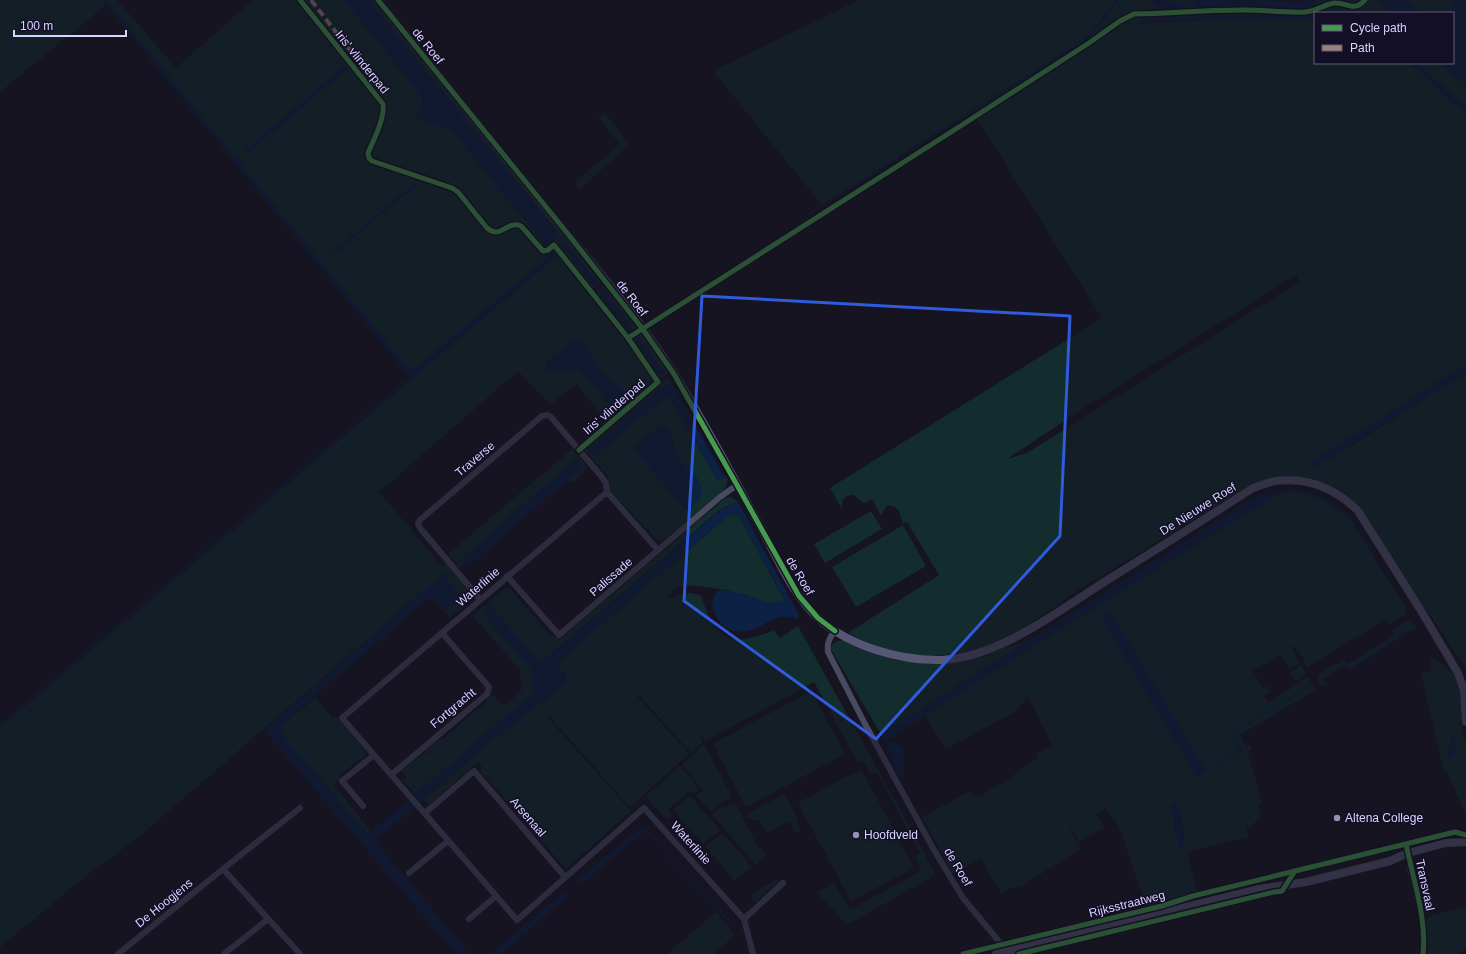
<svg xmlns="http://www.w3.org/2000/svg" width="1466" height="954" viewBox="0 0 1466 954" font-family="Arial,sans-serif">
	<rect width="100%" height="100%" fill="#161421"/>
	<!-- green -->
	<path fill="#132c2d" fill-rule="evenodd" d="M0,0H102L106,5L0,92Z
		M106,0H117L176,68L253,0H296L379,101L381,111L366,153C367,159 369,161 373,164L454,191L489,232C503,238 505,225 518,227L542,253H547L554,248L556,250L411,372L239,162L238,157H235ZM345,66L347,69L245,150Z
		M302,0H344L422,97V101L416,117L451,130L546,246L559,234L368,0H373L602,282L592,290L562,252L566,251L593,285L597,284V281L565,243L559,247L555,243L547,249L542,248C535,240 524,219 511,223C506,224 502,228 497,231L490,229L461,193L455,187L373,158L371,155V151L386,112L385,102Z
		M859,0H1116L1086,38L822,205L713,71Z
		M1119,0H1151L1153,4L1172,2L1164,0H1189L1200,9L1251,7L1288,9L1313,8L1316,6L1327,10L1329,13H1315V16C1257,15 1200,16 1142,20L1138,24L1244,18L1315,19V63H1410L1466,115V364L1394,410L1332,458L1466,373V669L1360,510C1355,505 1350,500 1345,495C1317,473 1286,474 1254,483L1083,587L1014,635L970,652L925,657L894,652L872,645L848,633L939,575L907,522L903,524C900,514 899,504 886,506L881,516L872,499L864,503L853,495L847,496L842,501V509L830,488L1102,318L973,112L1059,57L1076,48L1089,38ZM1296,275L1299,282L1027,453L1007,459L1090,404Z
		M1315,0H1379L1388,11L1387,13H1332L1317,4Z
		M1409,0H1455L1452,5L1451,13H1424Z
		M1417,63H1441L1466,86V107Z
		M605,113L629,144L628,147L579,189L575,185L578,183L576,181L620,144L598,118Z
		M559,254L627,340L654,380V383L608,422L576,384L550,405L518,371L379,492L442,566L446,564L473,595V598L450,618L444,611L462,596L439,577L140,836L82,879L0,947V721L3,724L10,719ZM587,346L601,373L618,385L625,393L618,400L612,405L609,404L580,371L572,369L553,372L547,361L553,356Z
		M603,286L606,287L637,328L634,331L604,290L600,289V295L630,333L628,335L595,293Z
		M640,331L668,371C667,376 662,380 657,378L630,339L633,337L659,375H662L664,372L636,334Z
		M668,379L671,383L665,386L655,392L588,449L594,457L665,396H669L717,479L721,480L724,478V476L728,479L725,488L721,492L663,541L656,539L610,490L609,481L607,478L608,476L583,448L657,385ZM661,425L670,431C673,441 675,453 681,461C690,475 705,477 700,498L688,510L685,509L633,448Z
		M572,449L586,465V470L571,483L568,480L583,467L576,459L461,559L464,564L460,568L448,554Z
		M1294,491C1317,495 1334,503 1351,521L1407,610L1406,614L1389,624L1386,619L1307,667L1303,662L1305,660L1294,646L1291,648L1300,663L1290,669L1281,654L1253,671L1263,688L1267,686L1271,692L1264,696L1268,703L1308,677L1315,690L1240,735L1246,746L1250,744L1252,749L1247,751L1263,804L1259,805L1261,818C1255,821 1252,826 1246,828L1249,837L1187,852L1198,896L1147,909L1118,824L1105,808L1096,814L1104,828L1079,842L1072,828L1070,829L1080,849L1022,886L1011,888L1001,893L981,858L953,874L922,817L970,791L979,797L1008,779L1038,757L1037,753L1052,745L1028,696L1013,715L1011,714L946,749L925,715L1096,607L1271,498L1283,493Z
		M731,497L738,502L721,509L540,663L492,607L491,606L485,611L484,610L483,614L531,669L533,692L416,794L402,780L407,778L401,771L425,752L427,754L429,753L426,750L440,739H443L487,701V698L490,695L496,697L503,706L521,692L520,670L473,616L505,588L511,590L551,636H555L559,640L725,498Z
		M871,511L882,529L825,563L814,544Z
		M733,514L739,516L785,601C770,606 760,600 746,595C735,592 688,582 679,587C675,589 670,593 667,597L673,598C684,593 690,591 701,596C716,640 730,649 774,630L780,638L798,626L922,849L935,875L847,925L817,892L834,882L849,909H851L920,872V867L915,856L920,853L877,772L870,774L863,761L858,763L814,682L705,741L701,734L699,735L703,742L691,753L638,694L637,696L689,754L630,807L550,717L549,719L630,810L680,766L699,788L697,789L698,791L695,794L691,790L668,809L672,815L667,820L646,797L566,869L486,777L483,776L480,771L482,767L478,762L428,805L424,800L567,675L557,665L559,661L728,516Z
		M903,525L926,566L856,607L832,567Z
		M1411,619L1417,629L1414,631L1413,629L1410,630L1350,669L1344,666L1322,679L1326,684L1322,686L1318,680L1320,674L1344,659L1348,664L1395,635L1392,630Z
		M843,640L871,652L894,660L926,664L954,663L985,656L1005,647L1024,643L881,734L830,648C833,642 836,641 843,640Z
		M1431,656L1440,662L1466,686L1462,730L1466,742V815L1447,772L1444,773L1421,673L1431,671Z
		M1301,665L1306,674L1295,681L1290,672Z
		M811,691L845,754L746,807L713,744Z
		M315,698L333,718L336,716L365,750L366,754L362,759H359L340,776L338,780L333,784L371,831L367,834L280,733L281,726Z
		M704,744L732,797L729,800L727,798L711,812L696,796L703,790L682,765Z
		M861,769L914,868L851,901L798,803Z
		M785,794L798,820L796,821L801,831L796,833L790,821L766,833L760,820H752L745,815Z
		M690,796L720,830L703,844L673,810Z
		M731,803H735L758,847L767,855L762,857L756,865L712,814L723,805L726,808Z
		M722,833L752,867L735,881L706,847Z
		M776,879L779,881L755,902L750,896L766,884L768,886Z
		M1466,906V948L1459,954H1426L1427,940L1424,918Z
		M716,912L735,935L714,954H667Z"/>
	<!-- water -->
	<path fill="#0d2144" d="M102,0H106L235,157H240L239,162L411,371L564,243L597,281V285H593L566,251L563,250L411,379Z
		M344,0H368L559,234V236L548,246L545,244L451,130L418,120L416,117L422,101V97Z
		M1116,0H1119C1102,22 1086,47 1059,57L809,215L797,221L1086,38Z
		M1151,0C1162,0 1172,2 1184,3L1185,8C1175,14 1156,11 1151,0Z
		M1189,0H1266L1299,2L1303,0H1315L1317,4L1313,8C1275,8 1238,7 1200,9Z
		M1379,0H1409L1424,13H1387L1388,10Z
		M1455,0H1466V86L1441,63H1453V13H1451L1452,5Z
		M1243,15L1315,16V19L1244,18L1137,23L1142,20Z
		M1410,63H1417L1466,107V115Z
		M344,66L347,69L346,70L248,154L245,153V150Z
		M414,183L416,186L412,189L331,257L329,256L330,254Z
		M600,289L604,290L664,372L662,375H659L624,324L600,295L599,290Z
		M575,340H581L585,343L601,373L618,385L625,393L619,400L612,405L609,404L581,371C570,365 558,375 547,370L545,365L547,361L570,341Z
		M1466,364V373L1314,468L1310,462Z
		M669,383H671L724,476L722,480H719L717,479L673,401L667,396L594,457L588,450L655,392Z
		M663,424L668,427C673,437 674,447 678,457C686,473 706,475 700,498L688,510L685,509L633,448Z
		M577,459L583,467L467,567L461,559Z
		M1293,489C1342,496 1352,519 1376,556L1374,557C1366,545 1360,532 1351,521C1337,503 1305,486 1282,493C1278,494 1275,496 1271,498L1096,607L885,741C889,742 897,742 900,746C909,753 901,767 905,777L901,779L881,734L1261,493L1264,496L1282,490Z
		M738,502L799,615L798,619C791,617 786,616 779,617C770,619 763,626 754,629C734,636 720,629 713,609C711,602 714,594 719,590C728,591 736,592 745,595C759,600 769,606 785,600L739,516L733,514L728,516L559,661L557,665L567,675L566,683L473,757L375,841L470,954H456L264,730L439,577L447,572L450,575L447,579L462,596L445,611L431,597L341,673L281,726V733L368,834L416,794L533,692L531,669L483,614L484,611L491,606L492,607L541,663L722,509Z
		M1112,613L1206,770L1240,750L1231,733L1310,686L1311,687L1233,733L1242,751L1197,777L1102,620L1106,615Z
		M1410,629L1412,631L1349,671L1344,667L1323,680L1322,679L1344,665L1350,669Z
		M1452,736L1454,737L1457,746V752L1451,759L1447,757L1448,749Z
		M1175,803L1179,806L1185,834L1183,850L1177,847L1179,839L1173,829L1175,818L1170,810L1171,805Z
		M643,825L646,830L582,884L578,879Z
		M565,891L568,896L502,954H490Z"/>
	<g fill="none" stroke-linecap="round" stroke-linejoin="round">
		<!-- stream -->
		<path stroke="#0d2144" stroke-width="2" d="M0,725L410,377
			M646,830L730,922"/>
		<!-- street -->
		<path stroke="#4a4962" stroke-width="6" d="M658,550L607,492L342,718L517,920L644,808L744,919
			M507,576L559,635L720,497L737,485
			M480,599L420,528L418,523L420,520L542,416L547,415L551,417L601,476L606,483L607,492
			M835,631C829,638 827,643 828,652L865,724L934,850L963,898L1002,945L1004,952
			M391,775L487,694L489,687L442,633
			M363,806L342,781L374,755
			M425,813L474,771L565,877
			M1410,868C1417,896 1426,925 1423,954
			M223,869L300,808
			M409,873L448,841
			M469,919L496,896
			M118,954L223,869L300,954
			M224,954L268,919
			M753,954L744,919L783,883"/>
		<!-- secondary -->
		<path stroke="#575674" stroke-width="8" d="M378,0C437,73 497,147 556,220C597,269 641,321 675,375C706,425 733,477 761,528C778,559 792,594 818,618C849,646 900,661 941,660C999,658 1061,609 1109,579C1157,549 1205,519 1253,488C1260,486 1268,482 1276,481C1308,477 1336,489 1358,511L1420,609L1458,673L1464,690L1466,722
			M996,954L1259,889L1306,882L1390,861L1408,853L1446,843L1466,842"/>
		<!-- quiet -->
		<path stroke="#9e8076" stroke-width="4" stroke-dasharray="8 4" stroke-linecap="butt" d="M311,0L350,50"/>
		<!-- cycleway casing -->
		<g stroke="#130f26" stroke-width="8">
			<path id="cycleway" d="M300,0L383,104C385,118 374,139 368,153L369,158L372,161L452,188L458,192L487,228C501,240 506,220 521,226L543,251L548,250L554,245L628,338L658,382L579,450
				M378,0L568,234L642,328L674,374L737,485L799,596L818,618L835,631
				M628,338L962,125L1089,43L1120,21L1134,14C1171,13 1208,10 1244,10C1264,10 1285,13 1305,12C1317,11 1323,5 1334,3C1348,2 1353,13 1365,0
				M1406,844C1413,879 1427,919 1423,954
				M963,954L1162,906L1193,896L1455,832L1466,835
				M1019,954L1274,892L1282,891L1295,871"/>
		</g>
		<!-- cycleway -->
		<use href="#cycleway" stroke="#469c4c" stroke-width="5"/>
	</g>
	<!-- marked area -->
	<path d="M0 0H1466V954H0ZM702,296L1070,316L1060,536L876,739L684,601Z" fill="#161421" fill-opacity=".55" fill-rule="evenodd"/>
	<path fill="none" stroke="#305bdc" stroke-width="3" stroke-linejoin="round" d="M702,296L1070,316L1060,536L876,739L684,601Z"/>
	<!-- markers -->
	<g fill="#9591b1" stroke="#130f26" stroke-width="1.5">
		<circle cx="1337" cy="818" r="4"/>
		<circle cx="856" cy="835" r="4"/>
	</g>
	<g text-anchor="middle" dominant-baseline="central" stroke-width="3" stroke-linejoin="round" paint-order="stroke">
		<!-- street labels -->
		<g font-size="12" fill="#d9d4ff" stroke="#130f26">
			<text transform="translate(428 46) rotate(51)">de Roef</text>
			<text transform="translate(362 62) rotate(51)">Iris' vlinderpad</text>
			<text transform="translate(632 298) rotate(52)">de Roef</text>
			<text transform="translate(614 407) rotate(-41)">Iris' vlinderpad</text>
			<text transform="translate(475 459) rotate(-40)">Traverse</text>
			<text transform="translate(1198 509) rotate(-32)">De Nieuwe Roef</text>
			<text transform="translate(800 576) rotate(59)">de Roef</text>
			<text transform="translate(611 577) rotate(-41)">Palissade</text>
			<text transform="translate(478 587) rotate(-41)">Waterlinie</text>
			<text transform="translate(453 708) rotate(-40)">Fortgracht</text>
			<text transform="translate(528 817) rotate(49)">Arsenaal</text>
			<text transform="translate(691 843) rotate(48)">Waterlinie</text>
			<text transform="translate(958 867) rotate(59)">de Roef</text>
			<text transform="translate(1425 885) rotate(78)">Transvaal</text>
			<text transform="translate(164 903) rotate(-39)">De Hoogjens</text>
			<text transform="translate(1127 904) rotate(-14)">Rijksstraatweg</text>
		</g>
		<!-- poi labels -->
		<g font-size="12" fill="#d9d4ff" stroke="#130f26" text-anchor="start">
			<text x="1345" y="818">Altena College</text>
			<text x="864" y="835">Hoofdveld</text>
		</g>
	</g>
	<!-- legend -->
	<rect x="1314" y="12" width="140" height="52" fill="#130f26" stroke="#625e7d"/>
	<rect x="1322" y="25" width="20" height="6" fill="#469c4c" stroke="#625e7d"/>
	<text x="1350" y="32" font-size="12" fill="#d9d4ff">Cycle path</text>
	<rect x="1322" y="45" width="20" height="6" fill="#9e8076" stroke="#625e7d"/>
	<text x="1350" y="52" font-size="12" fill="#d9d4ff">Path</text>
	<!-- scale -->
	<path d="M14 30v6h112v-6" fill="none" stroke="#d9d4ff" stroke-width="2"/>
	<text x="20" y="30" font-size="12" fill="#d9d4ff" stroke="#130f26" stroke-width="3" paint-order="stroke">100 m</text>
</svg>
